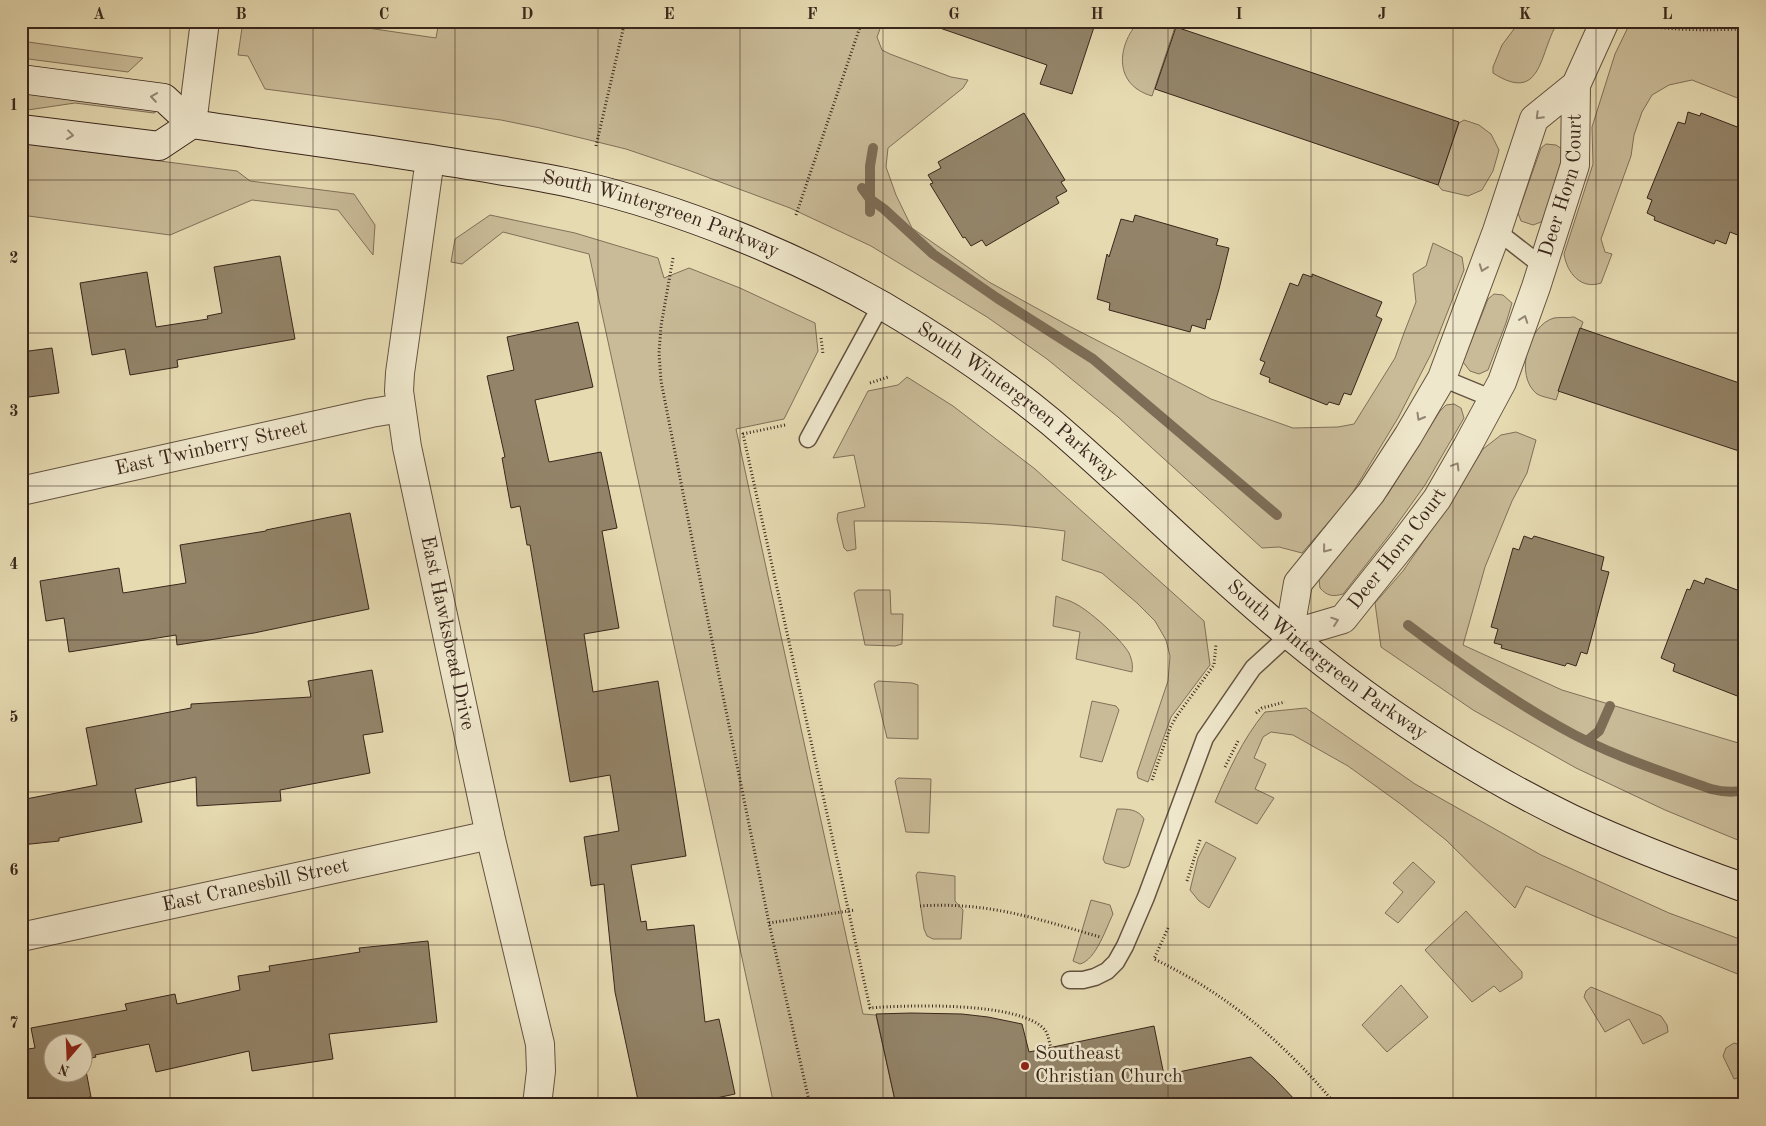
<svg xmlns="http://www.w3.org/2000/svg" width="1766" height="1126" viewBox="0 0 1766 1126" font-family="'Old Standard TT',serif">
	<rect width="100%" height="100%" fill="#e6dab1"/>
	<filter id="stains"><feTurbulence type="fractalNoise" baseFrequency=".004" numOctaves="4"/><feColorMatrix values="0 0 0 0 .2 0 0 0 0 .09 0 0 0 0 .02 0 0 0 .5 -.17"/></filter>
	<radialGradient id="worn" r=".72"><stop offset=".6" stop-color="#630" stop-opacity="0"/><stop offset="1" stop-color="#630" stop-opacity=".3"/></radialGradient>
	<!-- green -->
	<path fill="#c9bb98" stroke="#81705a" d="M243,21H320L436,38L439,21H883L877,37L882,50L890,54L951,77L968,80L963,88L888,148L886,167L896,195L912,228L989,282L1071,327L1211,399L1293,428L1338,427L1354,424L1395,358L1404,333L1416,302L1413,274L1426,266L1433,243L1462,257L1464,270L1431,354L1398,418L1350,497L1302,553L1279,547L1262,548L1118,417L1047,359L987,317L871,246L790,208L688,170L626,149L540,128L501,120L265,89L248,56L238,55Z
		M1177,21L1152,96C1114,85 1116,47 1139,21Z
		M1520,21H1559C1539,48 1544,106 1493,73V67L1502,45Z
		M1631,21H1745V101L1692,80L1669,85L1652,95L1642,112L1634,135L1631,156L1601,239L1605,252L1612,254L1601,283C1581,290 1567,273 1564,254L1593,164L1592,127L1615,54Z
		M21,41L143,58L128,72L21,58Z
		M21,90L157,108V111L154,113L75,103L21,111Z
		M1464,120L1479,125L1491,134L1499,150L1493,171L1482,190L1468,196L1442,190L1438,185L1459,123Z
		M21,143L237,171L250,181L354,194L375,225L373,255L338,210L252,200L170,235L21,215Z
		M1546,144L1556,145L1562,149V157L1547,215L1541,222L1533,225L1521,221L1518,213L1541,148Z
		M490,215L575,233L658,258L664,278L689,268L740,288L815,323L818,351L784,419L736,429L863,1014L876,1015L896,1105H774L589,254L503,232L462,264L451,262L455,239Z
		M1494,294L1503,295L1512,303L1506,323L1488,370L1479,374L1470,371L1463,362L1488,299Z
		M1574,317L1583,322L1556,400C1550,398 1542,397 1537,394C1514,376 1528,325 1554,318C1560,317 1568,318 1574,317Z
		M907,377L953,406L1035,469L1204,621L1210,665L1171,717L1148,782L1138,778L1137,773L1168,681L1170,656L1166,640L1155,621L1137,603L1102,573L1062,560L1065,531C995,521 925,521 854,521L856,549L847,551L844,548L837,519L838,513L865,507L854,455L833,458L868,391L898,385Z
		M1454,404L1461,408L1464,418L1425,485L1390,534L1343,594C1333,597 1327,596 1320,588L1319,579L1321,572L1362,528L1388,494L1440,411L1446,405Z
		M1516,432L1536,440L1527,473L1512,501L1485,567L1463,645L1562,690L1745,745V843L1665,810L1576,768L1473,710L1381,647L1375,603L1403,571L1444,512L1483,449L1501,435Z
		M858,590H890L891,614H903L902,644L895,646L865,645L854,593Z
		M1056,596C1062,599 1069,600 1074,603C1089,610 1121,639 1129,653C1132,660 1133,665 1132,672L1076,659L1080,632L1053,626Z
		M878,681L912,683L918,685V739L887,738L874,684Z
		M1092,701L1116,706L1119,710L1102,762L1080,757Z
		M1306,708L1415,784L1541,855L1669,913L1745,941V977L1594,916L1526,886L1515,908L1446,840L1402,805L1348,766L1293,735L1271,732L1263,737L1254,758L1266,764L1255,789L1274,798L1257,824L1215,802C1229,770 1242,740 1265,712Z
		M898,778L931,779L929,833L906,832L895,781Z
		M1117,809C1128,809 1138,809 1144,819L1129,866L1124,868L1105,863L1103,859Z
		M1206,842L1236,858L1209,908L1199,901L1190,890L1198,858Z
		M1413,862L1435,882L1398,923L1385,913L1403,892L1393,883Z
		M918,872L955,876V901L963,910L961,939H933L927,936L924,929L916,875Z
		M1091,900L1110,905L1113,914C1106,928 1096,960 1080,964L1073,961Z
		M1466,911L1522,972V978L1500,992L1494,986L1472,1002L1425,950Z
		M1401,985L1428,1017L1387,1052L1362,1025Z
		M1591,987L1661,1016L1667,1025L1668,1032L1643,1044L1629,1019L1605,1032L1584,997L1586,991Z
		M1734,1043L1745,1046V1076L1734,1079L1723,1056L1726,1048Z"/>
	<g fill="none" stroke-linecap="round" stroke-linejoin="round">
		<!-- stream -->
		<path stroke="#7d6d56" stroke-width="10" d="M862,188L870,199L884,209L933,254L997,298L1093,359L1277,515
			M870,212V166L873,148
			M1408,625C1457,662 1507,697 1560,727C1607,754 1660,771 1711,789C1723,792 1733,793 1745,790
			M1587,741L1599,731L1610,706"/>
	</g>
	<!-- building -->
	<path fill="#938469" stroke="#39261b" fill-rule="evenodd" d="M935,21H1096L1072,94L1040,84L1047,65L934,26Z
		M1176,27L1459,122L1438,185L1155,89Z
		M1688,112L1700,116L1701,113L1745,130V238L1730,232L1726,244L1716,240L1714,244L1654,220L1655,217L1647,213L1652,200L1647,198L1678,122L1685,124Z
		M1024,113L1065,180L1061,182L1067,191L1056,197L1059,203L986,246L982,240L971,246L965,237L963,238L930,184L933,183L928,175L941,168L938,162Z
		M1135,215L1218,239L1216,245L1229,248L1219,289L1210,320L1207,319L1205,329L1192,325L1190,332L1109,310L1110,303L1097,299L1107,254L1109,257L1121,219L1133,222Z
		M280,256L295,339L177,360L178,367L130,375L125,349L92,355L80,283L147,272L156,327L208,319L207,316L222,313L214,267Z
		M1303,274L1312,277V274L1382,302L1376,316L1382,319L1351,395L1344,393L1339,405L1329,402L1327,405L1269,382L1270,378L1260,374L1265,362L1260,360L1290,283L1298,286Z
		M578,322L593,387L535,400L549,462L601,452L617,528L602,531L619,628L584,634L593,692L658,681L686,856L631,865L641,922L646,921L647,930L694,925L705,1022L719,1019L735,1094L684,1105H639L615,992L604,884L591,886L584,837L619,831L610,775L570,782L530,545H527L520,506L511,508L502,458L505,457L487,376L514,370L507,337Z
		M1580,328L1745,385V453L1558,391Z
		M52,348L59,393L21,398V352Z
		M350,513L369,609L254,633L177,645L176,635L69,652L64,618L46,621L40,581L119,568L123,593L186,583L180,545L266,531V530Z
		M1524,536L1532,539L1534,536L1604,557L1601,570L1609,572L1587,654L1581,652L1576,666L1567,663L1565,666L1501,648L1502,645L1494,643L1498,629L1491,627L1513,548L1519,550Z
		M1706,578L1745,593V699L1673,671L1675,664L1661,658L1687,589L1690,590L1694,580L1704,584Z
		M372,670L383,732L363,735L370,773L280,790L281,801L197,806L196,777L135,789L142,822L59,838V841L21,845V800L97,785L86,728L191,708V704L311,697L308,681Z
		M428,941L437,1022L329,1034L333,1059L252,1071L249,1051L156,1072L149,1044L95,1055L96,1057L84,1060L91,1097L77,1099L78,1105H28L21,1072V1050L35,1048L31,1028L127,1010L125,1004L175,994L177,1004L240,990L238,976L270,971L269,966L360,952L359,948ZM52,1044H82V1074H52Z
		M911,1013L962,1014L988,1017L1022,1024L1029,1052L1154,1026L1164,1075L1251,1057L1274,1078L1300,1105H896L876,1014Z"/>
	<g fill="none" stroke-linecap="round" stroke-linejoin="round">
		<!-- lane casing -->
		<g stroke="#645340" stroke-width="19">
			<path id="lane" d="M1497,231L1542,266
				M1442,378L1493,399
				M808,439L881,305
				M1070,980H1083L1095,977L1107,971L1116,962L1125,946L1146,897L1205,738L1253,668L1289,635"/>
		</g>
		<!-- street casing -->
		<g stroke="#645340" stroke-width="30">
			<g id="street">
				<path id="s1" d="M1576,85L1534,119L1497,231L1442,378L1408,436L1371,493L1298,583L1289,635L1343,619L1406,540L1437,499L1467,447L1502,382L1536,287L1575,165L1576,85L1605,21"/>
				<path d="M192,124L205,21"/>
				<path id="s2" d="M430,159L400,373L399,391L407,447L490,835L540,1044L541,1071L537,1105"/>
				<path id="s3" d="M21,491L371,413L401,408"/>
				<path id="s4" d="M21,937L490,835"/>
			</g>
		</g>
		<!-- secondary casing -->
		<g stroke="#39261b" stroke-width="30">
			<g id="secondary">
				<path id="s5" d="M21,79L164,98L192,124C286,138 380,150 474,166C509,172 544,177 579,185C681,209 792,254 883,306C941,340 999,379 1051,422C1132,491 1207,568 1289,635C1376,707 1470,770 1572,819C1628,845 1686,867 1745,888"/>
				<path d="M21,129L159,146L192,124"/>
			</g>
		</g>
		<!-- path -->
		<path stroke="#39261b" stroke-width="3" stroke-dasharray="1 2.5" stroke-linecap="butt" d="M1637,24C1672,31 1709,30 1745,29
			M596,146L625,21
			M796,215L862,21
			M673,258L661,326L659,353L661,381L718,671L769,923L810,1105
			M821,338L823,354
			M870,383L888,377
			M785,425L743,434L870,1008C907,1005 1020,1001 1045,1030C1048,1034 1049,1042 1051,1047
			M1256,713L1262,708L1285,702
			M1225,767L1239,739
			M1152,780L1170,728L1176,717L1214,665L1216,644
			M1187,881L1200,840
			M920,906C934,905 949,905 963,906C1010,909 1055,924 1100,937
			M769,923L855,910
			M1168,928L1154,959C1228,994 1284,1043 1336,1105"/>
		<!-- lane -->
		<use href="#lane" stroke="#efe7cc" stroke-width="16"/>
		<!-- street -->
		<use href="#street" stroke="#efe7cc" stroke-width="28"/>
		<!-- secondary -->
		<use href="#secondary" stroke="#efe7cc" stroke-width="28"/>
	</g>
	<!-- one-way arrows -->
	<defs><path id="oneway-chevron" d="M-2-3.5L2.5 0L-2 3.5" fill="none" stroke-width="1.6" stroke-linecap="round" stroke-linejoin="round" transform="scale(1.25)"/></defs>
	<g stroke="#948674">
		<use href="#oneway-chevron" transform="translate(154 97) rotate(-172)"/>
		<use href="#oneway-chevron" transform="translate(1539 116) rotate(135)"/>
		<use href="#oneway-chevron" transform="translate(70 135) rotate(7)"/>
		<use href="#oneway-chevron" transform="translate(1483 268) rotate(110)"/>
		<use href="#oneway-chevron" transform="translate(1524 319) rotate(-70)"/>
		<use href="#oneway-chevron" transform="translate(1420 417) rotate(120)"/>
		<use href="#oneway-chevron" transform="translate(1456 466) rotate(-59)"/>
		<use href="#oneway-chevron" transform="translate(1326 549) rotate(129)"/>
		<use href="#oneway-chevron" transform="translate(1335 621) rotate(-19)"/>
	</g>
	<!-- grid -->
	<path fill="none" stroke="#39261b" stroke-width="1" stroke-opacity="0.55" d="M170,21V1105M313,21V1105M455,21V1105M598,21V1105M740,21V1105M883,21V1105M1026,21V1105M1168,21V1105M1311,21V1105M1453,21V1105M1596,21V1105M21,180H1745M21,333H1745M21,486H1745M21,640H1745M21,792H1745M21,945H1745"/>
	<!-- markers -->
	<circle fill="#8f2418" stroke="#efe7cc" stroke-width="2" cx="1025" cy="1066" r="5"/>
	<g text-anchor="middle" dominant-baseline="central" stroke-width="5" stroke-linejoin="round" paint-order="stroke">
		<!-- street labels -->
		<g font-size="20" fill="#39261b" stroke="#efe7cc">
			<text stroke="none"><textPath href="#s1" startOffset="1182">Deer Horn Court</textPath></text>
			<text stroke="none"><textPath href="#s5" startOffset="661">South Wintergreen Parkway</textPath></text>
			<text stroke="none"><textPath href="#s5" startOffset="1068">South Wintergreen Parkway</textPath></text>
			<text stroke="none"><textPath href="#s3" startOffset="195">East Twinberry Street</textPath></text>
			<text stroke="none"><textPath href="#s1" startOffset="778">Deer Horn Court</textPath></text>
			<text stroke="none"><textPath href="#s2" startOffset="481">East Hawksbead Drive</textPath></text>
			<text stroke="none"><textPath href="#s5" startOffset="1472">South Wintergreen Parkway</textPath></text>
			<text stroke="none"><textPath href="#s4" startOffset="240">East Cranesbill Street</textPath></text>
		</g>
		<!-- poi labels -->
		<g font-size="20" fill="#39261b" stroke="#efe7cc" text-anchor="start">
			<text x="1035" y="1054">Southeast<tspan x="1035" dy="23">Christian Church</tspan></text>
		</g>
	</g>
	<!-- margin -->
	<rect width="1766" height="1126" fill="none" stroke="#e6dab1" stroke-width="55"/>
	<!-- north arrow -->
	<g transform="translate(68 1058) rotate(199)"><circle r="24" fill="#efe7cc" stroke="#a69a85"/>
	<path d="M0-4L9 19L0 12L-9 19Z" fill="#8f2418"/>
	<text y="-8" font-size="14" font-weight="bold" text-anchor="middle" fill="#39261b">N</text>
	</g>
	<rect x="28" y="28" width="1710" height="1070" fill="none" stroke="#39261b" stroke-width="2"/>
	<g font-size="16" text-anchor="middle" font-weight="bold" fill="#39261b">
		<text x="99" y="19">A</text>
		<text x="241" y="19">B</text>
		<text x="384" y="19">C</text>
		<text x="527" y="19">D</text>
		<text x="669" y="19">E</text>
		<text x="812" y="19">F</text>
		<text x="954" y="19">G</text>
		<text x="1097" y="19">H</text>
		<text x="1239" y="19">I</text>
		<text x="1382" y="19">J</text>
		<text x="1525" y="19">K</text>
		<text x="1667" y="19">L</text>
		<text x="14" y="110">1</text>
		<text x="14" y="263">2</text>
		<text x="14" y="416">3</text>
		<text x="14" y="569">4</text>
		<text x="14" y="722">5</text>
		<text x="14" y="875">6</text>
		<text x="14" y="1028">7</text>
	</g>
	<rect width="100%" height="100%" filter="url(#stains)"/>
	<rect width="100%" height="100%" fill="url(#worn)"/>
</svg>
